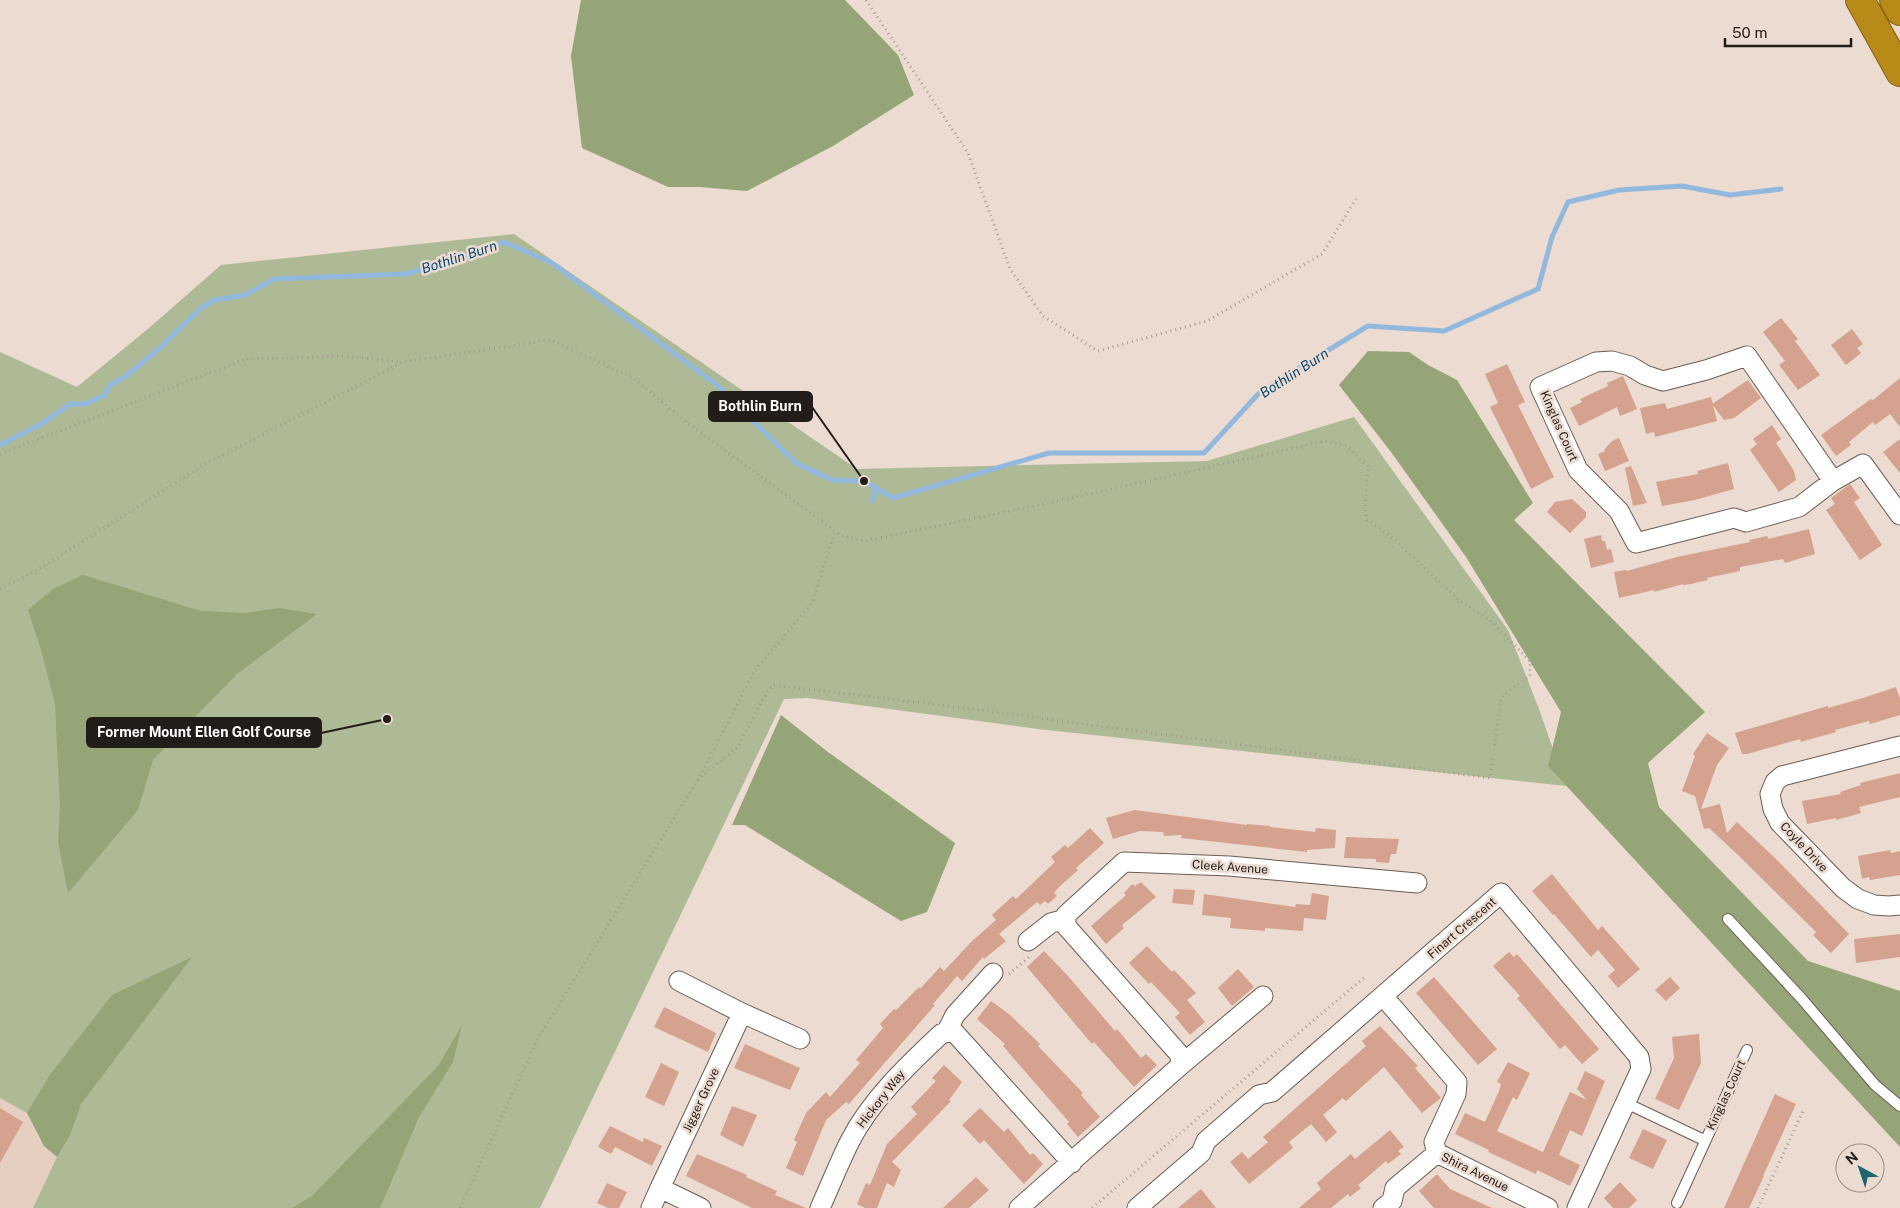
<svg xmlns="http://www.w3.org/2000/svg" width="1900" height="1208" viewBox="0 0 1900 1208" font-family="'Public Sans',sans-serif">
	<rect width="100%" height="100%" fill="#ecdbd0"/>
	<!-- built -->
	<path fill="#e6cec0" d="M0,1098L27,1113L44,1146L57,1157L33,1208H0Z"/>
	<!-- green -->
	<path fill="#adba95" d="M514,234L857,469L1207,461L1354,417L1508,630L1539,709L1566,786L1038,729L807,698L784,699L540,1208H33L57,1157L27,1113L0,1098V352L77,387L149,328L221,265Z"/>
	<!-- forest -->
	<path fill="#95a577" d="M581,0H845L898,55L914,95L833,146L747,191L699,187H668L582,148L571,56Z
		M1368,351L1409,352L1428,365L1457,380L1533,503L1514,520L1705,712L1648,763L1659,807L1808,961L1900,991V1147L1548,766L1561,712L1466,557L1391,452L1339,385Z
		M83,575L201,611L246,613L279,608L317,614L237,674L153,760L138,810L68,893L58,842L60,807L55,703L41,650L28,610L53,589Z
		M781,715L828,752L955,843L927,912L901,921L745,825H732Z
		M192,957L81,1104L70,1135L57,1157L44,1146L27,1113L49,1076L112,995Z
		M462,1025L453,1062L419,1117L380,1208H292L312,1196L438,1066Z"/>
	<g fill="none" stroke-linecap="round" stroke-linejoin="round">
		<!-- stream -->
		<path stroke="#92b9dd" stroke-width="5" d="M0,445L43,423L70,404H85L105,395L110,385L125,377L161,347L201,308L214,300L245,295L274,279L405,274L459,259L504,242L552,263L717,385L796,463L832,480L864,481L893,498L1049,453H1204L1261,391L1368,326L1444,331L1538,289L1552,237L1568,202L1619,190L1682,186L1730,195L1781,189
			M872,501L876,488"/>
	</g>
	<!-- building -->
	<path fill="#d4a28e" d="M1781,318L1798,339L1795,341L1820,375L1798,390L1779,365L1785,361L1763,332Z
		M1852,329L1863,344L1857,348L1861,353L1846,365L1831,345Z
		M1507,364L1525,402L1518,405L1554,477L1531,489L1490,407L1498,403L1485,374Z
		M1623,376L1637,409L1620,416L1617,407L1579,426L1570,408L1582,402L1580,399L1608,386L1607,383Z
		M1900,378V427L1890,414L1875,425L1873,422L1849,442L1851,445L1836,456L1821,435L1871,399L1873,400Z
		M1748,380L1761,398L1734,418L1724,420L1712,404Z
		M1711,397L1717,421L1655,437L1654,432L1646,434L1640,408L1665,403L1667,409Z
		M1772,425L1781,439L1776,443L1794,471L1796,480L1779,492L1750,450L1757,444L1753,439Z
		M1619,438L1629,461L1605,471L1598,454L1605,451L1604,450L1612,441Z
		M1900,439V473L1883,452Z
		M1728,463L1734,489L1695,500L1662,506L1656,482L1698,474L1697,471Z
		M1631,466L1647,503L1633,506L1625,468Z
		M1850,484L1860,498L1854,502L1882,545L1860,560L1826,510L1835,504L1831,498Z
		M1572,499L1586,512V517L1570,533L1547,512L1555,502Z
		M1809,529L1815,554L1785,563L1783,559L1740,567V571L1707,578L1708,580L1691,584L1683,585V584L1654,592V590L1619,598L1614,572L1626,570L1627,571L1677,557L1750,542L1749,540L1767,536L1768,539Z
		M1601,535L1602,541H1605L1607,550L1611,549L1614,562L1591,568L1584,539Z
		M1896,687L1900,699V715L1870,724L1869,721L1835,730L1836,732L1801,742L1800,739L1747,754H1742L1735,733L1828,706V708L1863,698Z
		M1707,733L1729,748L1717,765L1701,809L1720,804L1727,833L1737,822L1778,861L1849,934L1831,953L1813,935L1816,932L1738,855L1709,828L1704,829L1695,796L1682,791L1695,756L1693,754Z
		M1900,773V797L1859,807L1861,813L1836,820V818L1807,824L1802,801L1841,794L1840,792L1861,785L1860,783Z
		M1135,810L1247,825V824L1270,826V827L1315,832L1316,828L1336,830L1335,848L1307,850V852L1181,838L1182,835L1164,836L1163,832L1140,831L1113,839L1106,818Z
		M1090,828L1104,843L1076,868L1078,870L1059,887L1054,893L1057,896L1048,904L1045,901L1040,905L1037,902L999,934L1006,941L984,959L983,957L962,981L957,976L933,1004L935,1005L849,1104L846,1102L826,1120L803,1176L786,1168L797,1142L794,1140L806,1113L826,1092L830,1097L860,1063L856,1060L883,1028L880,1024L894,1009L896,1010L919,987L920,989L940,967L944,971L972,941L996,920L992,915L1013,896L1016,899L1055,862L1051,857L1065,845L1068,848Z
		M1346,837L1399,839L1396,854H1391L1389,863L1376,862V859L1344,858Z
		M1890,850L1891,853L1900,851V875L1870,880L1869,877L1862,879L1858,856Z
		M1552,874L1598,930L1602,926L1640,969L1618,988L1608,976L1615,970L1598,950L1591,957L1554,914L1553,915L1532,891Z
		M1141,882L1156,897L1122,925L1124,928L1106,944L1091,926L1126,895L1124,893L1132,884L1135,886Z
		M1174,889L1195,890L1193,905L1172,903Z
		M1312,893L1329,896L1326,920L1304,918L1303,931L1265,928V931L1230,928L1231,918L1202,915L1204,894L1295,907L1296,904L1310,905Z
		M1900,934V957L1856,963L1854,939Z
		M1147,946L1172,972L1174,970L1196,993L1187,1000L1205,1022L1190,1035L1175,1017L1180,1013L1151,982L1149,984L1129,963Z
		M1044,951L1068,976L1115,1031L1117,1029L1141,1058L1146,1054L1157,1065L1134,1087L1094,1042L1092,1044L1027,967Z
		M1509,952L1514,957L1517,954L1599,1049L1582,1064L1565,1045L1560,1049L1517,998L1520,996L1493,966Z
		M1238,969L1254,987L1232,1006L1218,988Z
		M1434,977L1497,1049L1478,1065L1416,993Z
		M1670,977L1680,988L1666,1001L1655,990Z
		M991,1001L1010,1015L1040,1044L1038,1046L1083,1093L1081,1095L1100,1117L1078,1137L1067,1124L1069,1122L1003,1046L1005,1044L977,1019Z
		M664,1007L716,1033L708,1052L654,1027Z
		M1380,1026L1418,1066L1415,1068L1441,1098L1422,1113L1384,1067L1346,1101L1343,1098L1323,1115L1337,1132L1326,1142L1311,1124L1289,1142L1293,1148L1249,1184L1230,1162L1242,1152L1248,1159L1268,1142L1263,1137L1366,1046L1362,1041Z
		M1699,1034L1701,1063L1679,1110L1655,1099L1674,1058L1672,1037Z
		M745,1044L800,1068L790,1090L734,1068Z
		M1508,1062L1530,1073L1517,1100L1513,1097L1497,1131L1543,1152L1570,1092L1587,1100L1577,1089L1585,1071L1605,1081L1582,1136L1570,1130L1559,1155L1580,1165L1570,1186L1537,1170L1536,1174L1488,1152L1489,1150L1455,1134L1465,1113L1485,1122L1499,1091L1501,1084L1497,1082Z
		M661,1063L679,1072L664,1106L645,1097Z
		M944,1065L962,1082L949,1100L951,1101L892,1162L901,1170L894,1187L887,1183L877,1208H865L857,1204L866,1183L870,1185L887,1144L917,1114L911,1107L936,1081L932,1078Z
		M1775,1094L1796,1104L1763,1176H1764L1749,1208H1724Z
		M732,1106L757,1115L743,1147L720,1135Z
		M0,1108L23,1122L0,1163Z
		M980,1108L1004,1132L1008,1128L1030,1155L1033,1153L1043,1164L1024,1184L984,1140L980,1144L962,1125Z
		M610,1126L643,1142L644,1138L662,1146L652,1166L615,1147L611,1154L598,1147Z
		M1643,1129L1667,1140L1653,1169L1629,1158Z
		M1390,1130L1404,1147L1398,1151L1401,1154L1388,1164L1386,1161L1358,1185L1361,1188L1350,1197L1348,1194L1331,1208H1299L1321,1189L1317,1183L1325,1176L1351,1154L1355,1159Z
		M697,1154L747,1175L746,1177L777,1191L775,1195L806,1208H752L686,1176Z
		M1437,1174L1450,1189L1492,1208H1434L1419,1191Z
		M976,1177L989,1190L969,1208H943Z
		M1620,1182L1637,1200L1629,1208H1613L1604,1198Z
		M607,1183L627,1192L619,1208H608L597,1203Z
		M1201,1189L1216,1208H1178Z"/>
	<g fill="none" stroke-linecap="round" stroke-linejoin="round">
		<!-- lane casing -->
		<g stroke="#6b5c53" stroke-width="12">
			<path id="lane" d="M1728,919L1802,999L1875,1085L1900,1106
				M1626,1103L1704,1140
				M1677,1203L1747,1050"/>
		</g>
		<!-- street casing -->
		<g stroke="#6b5c53" stroke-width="21">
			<path id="street" d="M1833,481L1747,356L1706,370L1663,381L1645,375L1630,366L1612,361L1596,362L1540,387L1578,470L1619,511L1636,543L1734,518L1746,522L1799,507L1833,481L1863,464L1900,515
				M1900,746L1782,776L1775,782L1770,794L1773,809L1780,823L1843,888L1858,899L1874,905L1889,906L1900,905
				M1028,941L1051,923L1066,919
				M679,981L742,1013L800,1039
				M1383,996L1457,1082L1456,1094L1434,1142L1437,1153L1548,1208
				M947,1031L955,1015L993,973
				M1181,1065L1263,996
				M660,1188L742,1013
				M651,1208L660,1188L701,1208
				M820,1208C830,1186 839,1163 850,1141C871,1100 907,1066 941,1034L947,1031L955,1033L1072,1163
				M1019,1208L1181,1065L1180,1055L1066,926V915L1124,862L1229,866L1417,883
				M1137,1208L1201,1153L1206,1141L1259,1095L1272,1092L1501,893L1639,1057L1641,1069L1577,1208
				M1383,1208L1392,1201L1395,1188L1437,1153"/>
		</g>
		<!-- highway casing -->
		<g stroke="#846418" stroke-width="30">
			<path id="highway" d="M1860,0L1900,72
				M1894,0L1900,11"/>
		</g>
		<!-- path -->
		<path stroke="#a89b92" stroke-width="3" stroke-dasharray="1 4" stroke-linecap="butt" d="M866,0L968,153L1010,269L1043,316L1098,351L1207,321L1322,254L1356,199
			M0,454L246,359L344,356L401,362
			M0,589L39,569L202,466L403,362L551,340L635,379L686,422L842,536L864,541L1049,503L1325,441L1347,446L1368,466L1365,509L1367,520L1389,535L1459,600L1490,620L1530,661V676L1501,697L1490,778L965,708L773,685L761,702L738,747L699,778
			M1009,974L1029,957
			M460,1208L537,1040L699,778L755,670L812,603L835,531
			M1092,1208L1366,976
			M1758,1208L1804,1109"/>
		<!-- lane -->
		<use href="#lane" stroke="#fff" stroke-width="10"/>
		<!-- street -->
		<use href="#street" stroke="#fff" stroke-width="19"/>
		<!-- highway -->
		<use href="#highway" stroke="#b88a17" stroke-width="28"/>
	</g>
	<g text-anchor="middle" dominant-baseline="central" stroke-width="5" stroke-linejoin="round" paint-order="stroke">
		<!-- street labels -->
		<g font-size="12" fill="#231d1a" stroke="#ecdbd0">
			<text transform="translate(1559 426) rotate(66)">Kinglas Court</text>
			<text transform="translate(1804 847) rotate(47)">Coyle Drive</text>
			<text transform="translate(1230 867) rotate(4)">Cleek Avenue</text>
			<text transform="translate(1462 928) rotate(-41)">Finart Crescent</text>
			<text transform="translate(1726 1095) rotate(-65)">Kinglas Court</text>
			<text transform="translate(881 1099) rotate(-52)">Hickory Way</text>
			<text transform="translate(701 1100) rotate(-65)">Jigger Grove</text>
			<text transform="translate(1475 1172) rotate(26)">Shira Avenue</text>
		</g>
		<!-- water labels -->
		<g font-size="14" font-style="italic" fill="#094a76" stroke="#ecdbd0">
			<text transform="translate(459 257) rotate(-18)">Bothlin Burn</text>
			<text transform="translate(1294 373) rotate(-33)">Bothlin Burn</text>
		</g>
	</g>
	<!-- callouts -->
	<path fill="none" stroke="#231d1a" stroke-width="2" d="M864 481L812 407M387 719L321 733"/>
	<g fill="#231d1a" stroke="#ecdbd0" stroke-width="2">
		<circle cx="864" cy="481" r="5"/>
		<circle cx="387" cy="719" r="5"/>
	</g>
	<g fill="#231d1a" stroke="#231d1a" stroke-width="2">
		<rect x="709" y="392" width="103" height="29" rx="5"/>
		<rect x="87" y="718" width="234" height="29" rx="5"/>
	</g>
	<g font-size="14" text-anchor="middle" font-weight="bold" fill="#fff">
		<text x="760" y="411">Bothlin Burn</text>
		<text x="204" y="737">Former Mount Ellen Golf Course</text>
	</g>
	<!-- north arrow -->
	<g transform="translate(1860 1168) rotate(320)"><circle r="24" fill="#ecdbd0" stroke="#9c8f87"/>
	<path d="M0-4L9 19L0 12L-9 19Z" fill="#1a6570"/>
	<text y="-8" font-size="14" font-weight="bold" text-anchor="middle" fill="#231d1a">N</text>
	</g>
	<!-- scale -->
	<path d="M1725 38v8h126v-8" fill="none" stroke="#231d1a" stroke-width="2.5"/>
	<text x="1732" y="38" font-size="15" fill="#231d1a" stroke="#ecdbd0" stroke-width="4" paint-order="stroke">50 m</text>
</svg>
